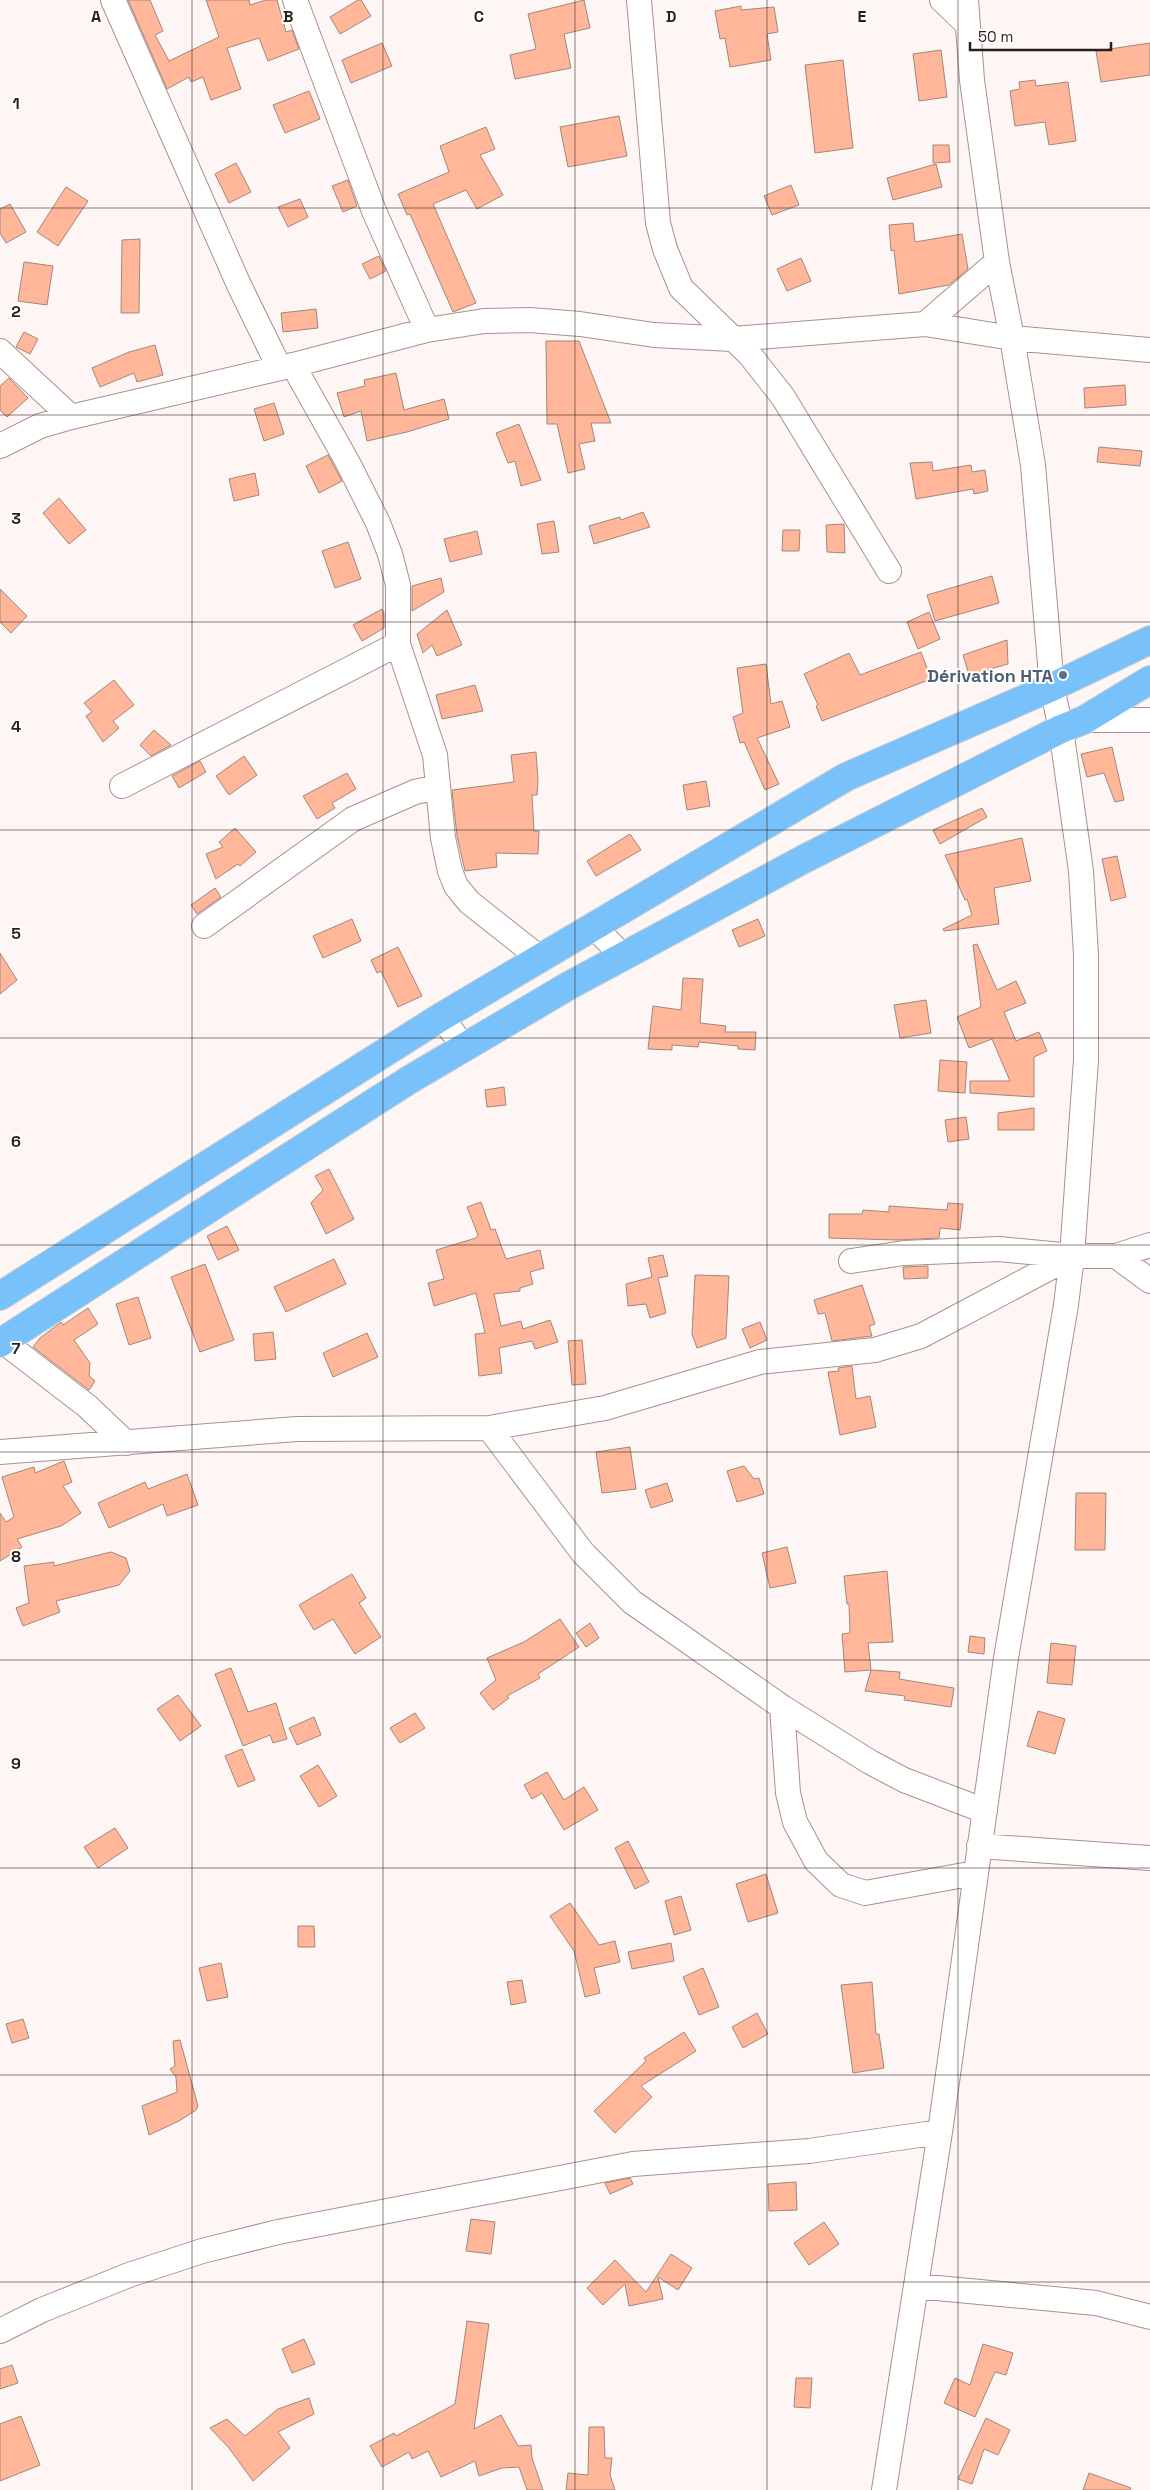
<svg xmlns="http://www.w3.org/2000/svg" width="1150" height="2490" viewBox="0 0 1150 2490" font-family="'Space Grotesk',sans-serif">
	<rect width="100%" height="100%" fill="#fdf6f4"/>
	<!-- building -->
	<path fill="#ffb699" stroke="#a2877d" d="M128,0H150L163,31L155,35L169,61L219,37L206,0H249L250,5L266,0H277L286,32L292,30L299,49L268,61L259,38L227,48L241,89L211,100L203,77L191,82L189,77L167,89Z
		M358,0H361L371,16L340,34L330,17Z
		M584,0L590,28L564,34L571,68L515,79L510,55L536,49L528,14Z
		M741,6V10L774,7L778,32L767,34L771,60L730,67L725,38L720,39L715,11Z
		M382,43L392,66L351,83L342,60Z
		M1150,43V75L1101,82L1096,51Z
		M941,50L947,97L919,101L913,54Z
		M843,60L853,148L815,153L805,65Z
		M1035,80L1036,86L1068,82L1076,141L1049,145L1045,122L1015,126L1010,91L1020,89L1019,82Z
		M309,91L320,119L285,133L273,105Z
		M619,116L627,156L568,167L560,127Z
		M486,127L495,149L480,155L503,195L477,209L466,190L433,204L476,303L453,312L410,214L407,215L398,194L449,172L440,146Z
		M933,145H949L950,162L933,163Z
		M236,163L251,192L229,203L215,174Z
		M936,164L942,187L893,200L887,178Z
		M348,180L357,206L343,212L332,186Z
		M791,185L799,205L772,215L764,196Z
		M66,187L88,201L58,246L37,232Z
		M300,199L308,217L288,227L278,207Z
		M10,204L26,232L6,243L0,233V209Z
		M913,223L915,242L962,234L968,269L949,285L899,294L894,250L891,251L889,225Z
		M140,239L139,313H121L122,240Z
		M379,256L386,271L370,279L362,264Z
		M801,258L811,281L787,291L777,269Z
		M24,262L53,266L47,305L18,301Z
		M316,309L318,328L283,332L281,313Z
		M24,332L38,339L30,354L16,347Z
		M546,341H579L611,423H591L595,441L579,444L585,469L568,473L557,424H547Z
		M155,345L163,375L137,382L134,373L100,387L92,368L129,352Z
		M396,373L404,410L444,399L449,419L407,432L367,441L361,411L344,417L337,393L365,386L364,380Z
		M9,378L28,398L7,417L0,410V386Z
		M1125,385L1126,405L1085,408L1084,388Z
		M274,403L284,434L264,441L254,409Z
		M519,424L541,480L521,486L515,461L508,463L496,433Z
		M1099,447L1142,451L1140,466L1097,462Z
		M328,455L342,481L319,493L306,466Z
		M932,462L933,471L971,465L972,472L985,470L988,491L974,494L973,489L916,499L910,463Z
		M255,473L259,495L234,501L229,479Z
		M59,498L86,530L69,544L43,513Z
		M643,512L650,527L594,544L589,526L620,517L621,520Z
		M554,521L559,552L542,554L537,524Z
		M844,524L845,553L827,552L826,525Z
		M783,530H800L799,551H782Z
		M477,531L482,554L450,562L444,539Z
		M348,542L361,579L335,588L322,551Z
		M992,576L999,603L935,621L927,595Z
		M441,578L444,592L412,611V586Z
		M0,589L27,616L11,633L0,622Z
		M382,609L384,613V628L362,641L353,625Z
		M447,610L462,645L437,656L432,645L423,653L417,634Z
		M929,612L940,639L918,649L907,622Z
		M1007,640L1008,664L969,675L963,655Z
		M921,652L931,679L822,721L816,706L818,705L804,674L849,653L860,675Z
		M766,664L771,704L782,701L790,727L757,738L779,784L765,790L744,742L740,743L733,717L743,713L737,668Z
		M114,680L134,705L113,721L119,728L103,742L86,716L92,712L84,703Z
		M475,685L483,711L442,719L436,695Z
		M154,730L171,745L151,756L140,745Z
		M1112,747L1124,800L1115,802L1104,773L1087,777L1081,754Z
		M536,752L538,780L537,795H532L534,831H539L538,854L496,853L497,867L465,871L457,836L452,790L514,782L511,755Z
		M244,756L257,775L229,795L216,776Z
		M200,761L206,772L179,788L172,776Z
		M347,773L356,789L332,803L335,808L317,819L303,796Z
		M706,781L710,806L687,810L683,785Z
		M982,808L987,817L940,844L933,830Z
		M235,828L256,852L240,866L238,864L216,879L206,854L223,847L219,842Z
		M630,834L641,850L596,876L587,861Z
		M1022,838L1031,881L994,888L999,924L944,931L943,929L972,915L967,899L965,900L945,855Z
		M1117,856L1126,897L1111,901L1102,859Z
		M215,888L221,897L197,914L191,905Z
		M352,919L361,941L323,958L313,936Z
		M758,919L765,936L739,947L732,930Z
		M977,944L997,990L1016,981L1026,1003L1004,1012L1016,1041L1039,1032L1047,1051L1034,1057V1097L970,1093V1081H1010L992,1039L969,1048L957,1017L981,1007L973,945Z
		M398,947L422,996L398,1007L381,971L377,973L371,960Z
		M0,953L17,980L0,994Z
		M683,978L703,979L700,1023L726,1026L725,1032H756L755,1050L738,1049V1046L699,1042L698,1047L672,1045V1050L648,1049L653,1006L681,1010Z
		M926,1000L931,1033L900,1038L894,1005Z
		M940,1060L967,1062L965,1093L938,1091Z
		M504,1087L506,1105L487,1107L485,1090Z
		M1034,1108V1130H998V1113Z
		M966,1117L969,1139L948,1142L945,1120Z
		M329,1169L354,1219L326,1234L311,1203L323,1190L315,1176Z
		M481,1202L491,1230L495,1229L506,1259L540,1250L544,1268L530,1272L533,1284L520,1288V1291L494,1294L501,1326L521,1321L523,1329L550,1320L558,1342L535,1349L532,1341L499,1348L502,1373L479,1376L475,1334L485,1333L476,1293L434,1306L428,1283L444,1279L436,1250L476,1238L478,1235L467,1207Z
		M948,1203L963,1204L960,1230L940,1228L939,1238L897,1240L829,1238V1214H862L863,1210L889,1212V1206L947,1210Z
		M227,1226L239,1250L218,1260L207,1236Z
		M663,1255L668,1276L658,1278L666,1313L650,1318L646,1304L628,1306L626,1284L652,1277L648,1258Z
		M334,1259L346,1284L286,1312L274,1287Z
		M205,1264L234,1340L200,1352L171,1277Z
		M928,1266V1278L904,1279L903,1267Z
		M695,1275L729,1276L726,1338L697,1348L692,1334Z
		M862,1285L875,1324L869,1326L872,1336L832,1341L825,1313L818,1314L814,1300Z
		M138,1297L151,1338L129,1345L116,1304Z
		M88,1308L98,1324L74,1340L90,1363L89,1376L95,1381L89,1390L33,1347L40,1338L61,1322L63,1325Z
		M760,1322L767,1340L750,1348L742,1329Z
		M273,1332L276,1359L255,1361L253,1334Z
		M367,1333L378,1357L333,1377L323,1353Z
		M582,1340L586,1384L572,1385L568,1341Z
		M852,1366L856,1399L870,1396L876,1427L840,1435L828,1372L839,1371L838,1368Z
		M630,1447L636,1489L602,1493L596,1452Z
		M64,1461L72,1482L63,1486L81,1513L61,1526L17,1539L22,1547L0,1561V1513L6,1522L14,1517L2,1477L34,1467L35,1473Z
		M744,1466L754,1479L759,1478L764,1494L737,1502L727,1471Z
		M187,1474L198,1505L167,1516L163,1504L109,1528L98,1503L145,1482L148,1489Z
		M667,1483L673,1501L651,1508L645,1490Z
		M1076,1493H1106L1105,1550H1075Z
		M787,1547L796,1583L770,1588L762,1553Z
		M111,1552L126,1558L130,1571L119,1585L56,1601L60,1612L23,1626L16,1608L29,1603L24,1566L54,1562V1566Z
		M887,1571L893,1642L868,1643L871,1670L845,1672L842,1634L850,1633L849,1604H847L844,1576Z
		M352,1574L366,1598L359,1603L381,1637L355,1654L333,1619L314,1630L299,1605Z
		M560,1619L579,1647L538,1674L540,1678L507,1696L509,1698L493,1710L480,1693L496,1680L487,1658L524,1642Z
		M590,1623L599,1638L586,1647L576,1633Z
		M970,1636L985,1638L984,1654L968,1652Z
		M1051,1643L1076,1646L1072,1685L1047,1683Z
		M231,1668L248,1712L276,1703L287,1739L273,1743L270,1735L243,1746L215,1674Z
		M871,1670L900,1672L899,1679L954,1688L951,1707L904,1700L905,1696L865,1691Z
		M178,1695L201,1726L180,1741L157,1709Z
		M1038,1711L1065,1719L1055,1754L1027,1746Z
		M415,1713L425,1728L400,1743L390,1728Z
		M314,1717L321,1735L297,1745L289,1728Z
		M242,1749L255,1780L238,1787L225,1756Z
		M318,1765L337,1796L319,1807L300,1776Z
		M547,1772L564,1800L584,1787L598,1810L564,1830L542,1793L532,1799L524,1785Z
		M115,1828L128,1848L98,1868L84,1847Z
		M628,1841L649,1882L635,1889L615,1848Z
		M766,1874L778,1913L748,1922L736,1884Z
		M681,1896L691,1930L674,1935L665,1901Z
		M570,1903L599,1945L615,1941L620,1962L594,1968L600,1993L585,1997L574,1951L550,1916Z
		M298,1926H314L315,1947H298Z
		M671,1943L674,1961L632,1969L628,1952Z
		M221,1963L228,1997L207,2001L199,1968Z
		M703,1968L719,2007L699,2015L683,1977Z
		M522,1980L526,2002L511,2005L507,1982Z
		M872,1982L876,2034H879L884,2068L853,2073L841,1985Z
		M757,2013L768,2034L743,2048L732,2027Z
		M23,2019L29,2038L12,2043L6,2024Z
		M684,2032L696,2051L641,2086L652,2097L615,2133L594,2111L646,2061L644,2058Z
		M180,2040L198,2106L196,2110L179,2121L149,2135L142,2106L177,2092L176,2077L170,2069L175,2066L173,2041Z
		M630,2178L633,2184L610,2194L605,2183Z
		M796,2182L797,2210L769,2211L768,2184Z
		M471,2219L495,2222L491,2254L466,2251Z
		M824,2222L839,2244L809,2265L794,2243Z
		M671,2254L692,2268L678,2290L658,2277L663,2299L629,2306L625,2284L603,2305L587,2288L615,2260L646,2292Z
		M467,2321L489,2324L474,2429L501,2415L518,2446L531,2445L532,2458L543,2490H527L519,2467L502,2468L479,2476L475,2461L441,2477L428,2451L412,2459L409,2452L382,2467L370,2446L394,2433L396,2436L455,2404Z
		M304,2339L315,2364L292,2373L282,2349Z
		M983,2344L1013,2353L1006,2375L995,2372L975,2417L944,2403L955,2378L970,2385Z
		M12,2365L18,2383L0,2389V2369Z
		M796,2378H812L810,2408L794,2407Z
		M309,2398L314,2414L278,2432L290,2448L253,2481L229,2448L210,2428L227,2419L245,2436L278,2409Z
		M21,2416L40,2465L0,2481V2424Z
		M986,2418L1010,2430L998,2455L984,2449L972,2484L958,2479Z
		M589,2427H604L605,2458H612L610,2475L615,2490H566L568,2473L588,2475Z
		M1089,2473L1131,2488L1130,2490H1083Z"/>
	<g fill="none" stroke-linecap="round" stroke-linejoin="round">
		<!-- minor casing -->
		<g stroke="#ac9186" stroke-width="26">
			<path id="minor" d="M113,0L239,285L279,367
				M295,0L374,211L427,330
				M639,0L658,223L665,249L681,288L750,355L783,397L889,571
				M942,0L968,25
				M925,324L997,262
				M0,351L71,417
				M293,365L348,463L378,523L390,554L398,585V644L435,755L443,838L450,871L456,886L469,902L541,959
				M0,446L40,426L71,417L293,365L427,330L484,321L530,320L580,324L654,335L732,339L925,324L1012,338L1150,350
				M1084,720H1150
				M122,786L398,644
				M204,926L353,819L415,792L438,787
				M594,927L622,955
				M441,1017L465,1048
				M1116,1256L1150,1281
				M851,1261L904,1253L999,1249L1072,1256H1116L1150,1245
				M0,1339L87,1406L126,1443
				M489,1428L583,1553L632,1602L782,1707
				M0,1452L297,1429L489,1428L605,1408L760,1362L875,1350L921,1336L1072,1256
				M979,1846L1150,1858
				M975,1873L865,1893L841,1885L816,1861L795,1822L788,1793L782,1707L870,1762L904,1780L985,1811
				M916,2286L1096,2303L1150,2317
				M0,2331L42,2310L129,2275L202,2251L278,2232L633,2164L809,2151L940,2132
				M884,2490L940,2132L1006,1658L1066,1305L1072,1256L1086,1060V955L1081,871L1061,729L1052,687L1033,465L1012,338L997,262L972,80L966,0"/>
		</g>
		<!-- major casing -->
		<g stroke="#d4d2d1" stroke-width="30">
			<path id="major" d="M0,1296L441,1017L846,777L1052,687L1150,640
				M0,1343L409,1080L570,985L804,859L1061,729L1084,720L1150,680"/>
		</g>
		<!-- minor -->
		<use href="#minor" stroke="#fff" stroke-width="24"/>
		<!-- major -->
		<use href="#major" stroke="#78c1fb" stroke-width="28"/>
	</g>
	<!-- grid -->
	<path fill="none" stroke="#2a1f1b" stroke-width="1" stroke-opacity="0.55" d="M192,0V2490M383,0V2490M575,0V2490M767,0V2490M958,0V2490M0,208H1150M0,415H1150M0,622H1150M0,830H1150M0,1038H1150M0,1245H1150M0,1452H1150M0,1660H1150M0,1868H1150M0,2075H1150M0,2282H1150"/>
	<!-- markers -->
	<circle fill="#5c6f8a" stroke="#fff" stroke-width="2" cx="1063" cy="675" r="5"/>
	<g text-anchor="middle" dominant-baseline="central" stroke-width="4" stroke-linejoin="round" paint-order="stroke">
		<!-- service labels -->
		<g font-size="18" font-weight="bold" fill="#4e5e75" stroke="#fff" text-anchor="end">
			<text x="1053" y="675">Dérivation HTA</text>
		</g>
	</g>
	<g font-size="16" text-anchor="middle" font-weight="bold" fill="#2a1f1b" stroke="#fff" stroke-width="4" stroke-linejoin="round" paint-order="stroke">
		<text x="96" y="22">A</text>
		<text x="288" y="22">B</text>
		<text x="479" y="22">C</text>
		<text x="671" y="22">D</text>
		<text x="862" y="22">E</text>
		<text x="16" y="109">1</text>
		<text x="16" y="317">2</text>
		<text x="16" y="524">3</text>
		<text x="16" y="732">4</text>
		<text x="16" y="939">5</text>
		<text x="16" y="1147">6</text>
		<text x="16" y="1354">7</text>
		<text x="16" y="1562">8</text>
		<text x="16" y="1769">9</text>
	</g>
	<!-- scale -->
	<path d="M970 42v8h141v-8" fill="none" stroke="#2a1f1b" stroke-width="2.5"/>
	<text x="978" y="42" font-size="15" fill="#2a1f1b" stroke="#ffffff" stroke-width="4" paint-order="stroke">50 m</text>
</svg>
